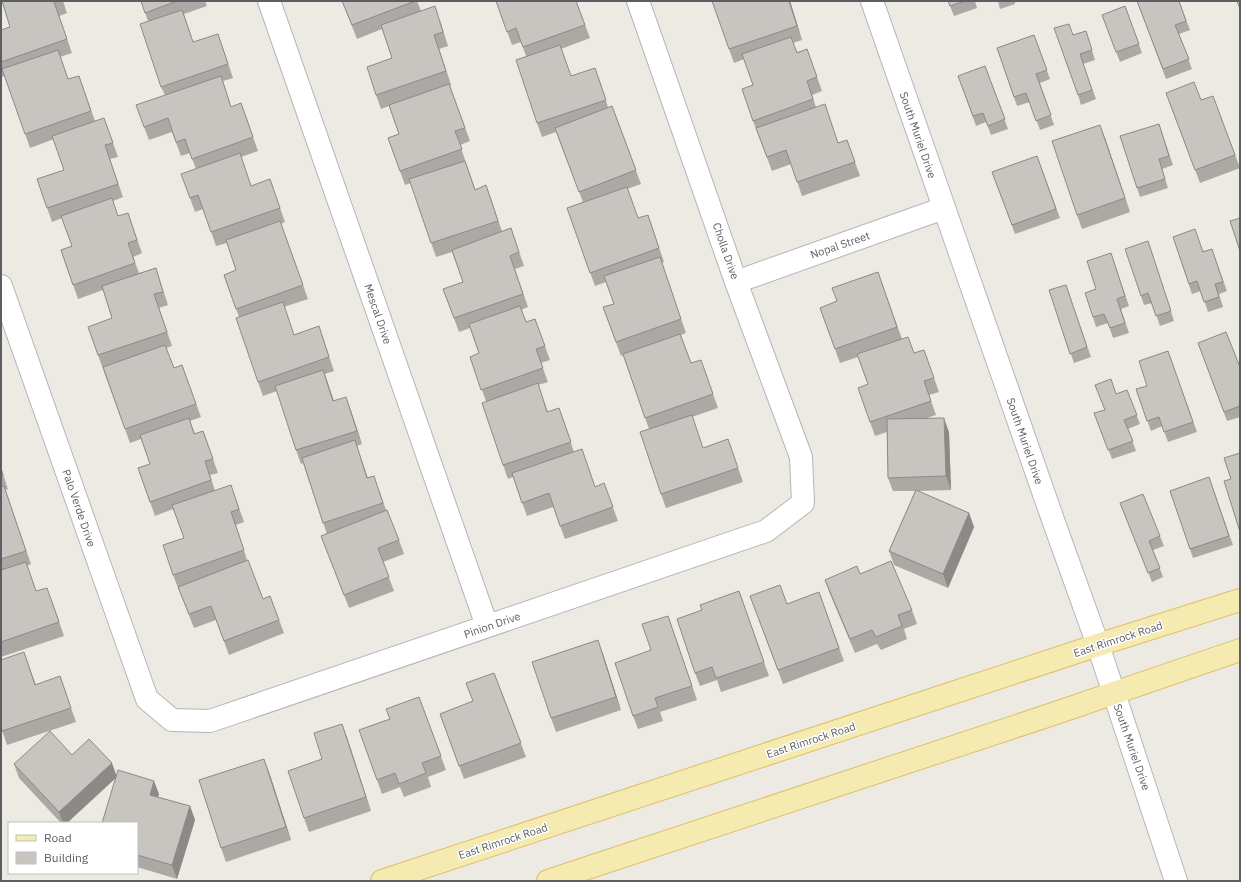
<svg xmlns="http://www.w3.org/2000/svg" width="1241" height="882" viewBox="0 0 1241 882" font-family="'IBM Plex Sans',sans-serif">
	<rect width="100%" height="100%" fill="#eceae3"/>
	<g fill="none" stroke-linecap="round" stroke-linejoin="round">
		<!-- street casing -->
		<g stroke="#b4b5b9" stroke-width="24">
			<path id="street" d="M269,1L487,626
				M736,282L944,208
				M1,286L147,699L172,720L210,721L766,531L803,503L801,457L736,282L638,1"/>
		</g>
		<!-- secondary casing -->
		<g stroke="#b5b7bc" stroke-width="24">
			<path id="secondary" d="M872,1L1052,517L1098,645L1176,881"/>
		</g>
		<!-- primary casing -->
		<g stroke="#dfbf69" stroke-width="24">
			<path id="primary" d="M382,881L1098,645L1240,600
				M548,881L1050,715L1240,650"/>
		</g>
		<!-- street -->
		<use href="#street" stroke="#fff" stroke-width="22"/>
		<!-- secondary -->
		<use href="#secondary" stroke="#fff" stroke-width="22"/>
		<!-- primary -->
		<use href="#primary" stroke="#f5eab0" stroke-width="22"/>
	</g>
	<!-- wall -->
	<path fill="#aca9a5" d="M2,1H63L67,13L59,16L72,53L60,57L68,79L79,76L95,121L104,118L118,157L110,159L123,197L113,201L118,216L128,213L142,253L133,257L139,273L156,268L168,305L159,308L172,346L166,348L174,368L182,365L201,417L190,421L195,434L203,431L218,473L210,475L215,491L231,485L244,522L236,525L247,560L263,599L270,596L284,633L229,655L216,620L194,628L173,575L184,538L173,509L155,516L138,468L150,464L141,439L130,443L103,369L98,355L112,318L103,290L78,299L61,250L72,246L62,218L52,222L37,179L64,170L54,139L30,148L5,76L1,77V30L10,27Z
		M141,1H205L207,6L184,14L193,42L223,48L233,78L223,81L231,107L246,117L258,151L241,157L251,186L270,179L285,222L281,224L308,299L284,307L294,335L319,326L334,371L325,374L334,401L351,411L362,444L357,446L368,478L379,490L386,510L399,540L404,554L383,562L394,591L349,608L321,536L327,534L303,463L301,464L296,450L277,391L263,396L258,382L239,317L224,275L236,270L227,243L216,246L203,209L195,212L190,198L196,169L190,153L181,156L172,132L149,140L144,127L165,95L161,87L148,21Z
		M342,1H417L421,11L440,20L448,46L439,49L451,85L450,86L470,141L460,145L466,163L475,189L491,199L502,232L511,228L524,266L515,269L528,307L521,310L526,322L535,319L550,360L541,363L548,382L538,385L548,412L559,408L574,452L587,463L595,487L604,483L618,521L565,539L553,507L527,516L513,477L508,479L503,465L486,401L470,357L479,353L470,328L459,332L443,289L463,282L452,252L436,257L411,183L405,185L388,138L399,134L389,106L381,109L376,95L392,58L382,29L357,39Z
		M496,1H576L590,38L561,49L571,76L600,82L608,107L612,106L641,184L627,189L638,218L648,215L664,262L662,263L686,333L681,335L691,363L701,360L718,408L692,417L703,448L728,439L743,482L666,508L661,494L649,429L623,355L621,356L603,307L614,304L606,282L595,286L567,208L583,202L556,132L542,137L537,123L526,56L521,42L512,45Z
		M790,1L802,40L793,43L797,52L807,49L822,91L812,95L816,107L839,143L847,140L860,176L802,196L791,164L772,171L753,121V85L744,59L734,63L729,49Z
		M948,1H975L977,8L954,16Z
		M998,1H1015V4L1000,9Z
		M1137,1H1179L1190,30L1179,34L1192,69L1166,79Z
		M1125,6L1142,53L1120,62L1102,15Z
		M1086,31L1095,60L1083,64L1096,99L1081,105L1078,95L1073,35Z
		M1034,35L1050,79L1040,83L1054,125L1040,130L1030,102L1017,106L997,48Z
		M985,66L1008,129L991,135L986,122L976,126L958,76Z
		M1166,93L1201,100L1213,96L1240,168L1200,183Z
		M1159,124L1173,165L1162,169L1168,188L1140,197L1137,188Z
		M1105,138L1130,212L1082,229L1077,215Z
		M1037,156L1060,218L1015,234L992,172Z
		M1173,237L1203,251L1212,249L1227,291L1219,294L1223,307L1208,312L1201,291L1192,294Z
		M1151,250L1174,321L1160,326L1152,303L1144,305L1141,296Z
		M1111,253L1129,306L1121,309L1129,333L1113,338L1108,323L1096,327L1093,317L1096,289Z
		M878,272L902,339L914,353L924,350L939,392L929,395L936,415L927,418L949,432L951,490L918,491L969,513L974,527L948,588L894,565L889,551L915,491H893L888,478L887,432L875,436L870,422L868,384L858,357L840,363L820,308L837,301Z
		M1066,285L1091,357L1074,363L1049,290Z
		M1198,343L1240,367V417L1227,421Z
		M1168,351L1197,432L1168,442L1162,426L1151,431L1136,389L1147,386Z
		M1127,390L1140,424L1128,429L1136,451L1112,459L1094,413L1104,410L1116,394Z
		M1,468L8,489L5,490L31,564L27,566L36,591L52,601L64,636L1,657Z
		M1209,477L1233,545L1193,558L1170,491Z
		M1120,503L1160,536L1164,546L1153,550L1163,577L1152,582Z
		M860,574L912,610L917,624L904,629L907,639L881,650L877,644L855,653L830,594L825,580Z
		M739,591L769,676L721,692L717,680L700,686L695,673L702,610Z
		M819,592L844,661L783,684L750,596L787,604Z
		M673,630L697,700L660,712L663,721L638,729L633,716L651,650Z
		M24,652L36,685L60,676L76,722L7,745L1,727Z
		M603,654L621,710L556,732L551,718Z
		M494,673L526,757L464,779L440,714L473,701Z
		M419,697L446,770L428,777L431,787L404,797L400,787L382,794L359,730L390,719Z
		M342,724L371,811L309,832L304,818L322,759Z
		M72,755L159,794L158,797L190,806L195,820L177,879L137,867V823L115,778L67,823H61L19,778L14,764Z
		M269,772L291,840L226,862L221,848Z"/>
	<!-- shaded-wall -->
	<path fill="#8c8a86" d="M789,1H790L802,40L797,26Z
		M434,35L439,49L451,85L446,71Z
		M1100,125L1105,138L1130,212L1125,198Z
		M486,185L491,199L503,235L498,221Z
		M323,370L328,384L338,415L333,401Z
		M346,397L351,411L362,444L357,431Z
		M944,418L949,432L951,490L946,476Z
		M969,513L974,527L948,588L943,574Z
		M598,640L603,654L621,710L616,697Z
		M342,724L347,737L371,811L366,797Z
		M264,759L269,772L291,840L286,827Z
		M112,763L117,777L67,823H63L59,812Z
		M154,781L159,794L155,808L150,795Z
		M190,806L195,820L177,879L172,865Z"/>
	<!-- building -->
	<path fill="#c8c5c0" stroke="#8c8a86" d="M2,1H57L54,2L67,39L1,62V30L10,27Z
		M141,1H177L145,13Z
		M342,1H415L352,25Z
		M496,1H576L585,25L523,47L516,28L507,32Z
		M712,1H789L797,26L729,49Z
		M948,1H965L950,6Z
		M1137,1H1179L1186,21L1175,25L1189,59L1163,69Z
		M1237,1H1240V9Z
		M435,6L443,32L434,35L446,71L376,95L367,67L392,58L381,25Z
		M1125,6L1139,44L1116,52L1102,15Z
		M182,10L193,42L218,34L228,64L161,87L140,24Z
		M1069,24L1073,35L1086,31L1092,50L1080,54L1092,90L1078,95L1054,28Z
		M1034,35L1047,70L1036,74L1051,115L1036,121L1026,93L1014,97L997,48Z
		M791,37L797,53L807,49L817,77L807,81L813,99L753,121L742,89L753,85L742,54Z
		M560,45L571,76L595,68L606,100L537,123L516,60Z
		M58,50L68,79L79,76L91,111L25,134L2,69Z
		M985,66L1005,119L988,126L983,113L973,116L958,76Z
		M221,76L231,107L241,103L253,137L192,159L185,139L176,142L168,118L144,127L136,105Z
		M1194,82L1201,100L1213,96L1235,155L1195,170L1166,93Z
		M449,84L465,128L455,131L462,149L400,171L388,138L399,134L389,105Z
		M825,104L838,143L847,140L855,162L797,182L786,150L767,157L756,128Z
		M612,106L636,170L579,192L555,128Z
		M104,118L113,143L105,145L118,184L47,208L37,179L64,170L52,136Z
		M1159,124L1169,156L1159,159L1165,179L1137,188L1120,136Z
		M1100,125L1125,198L1077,215L1052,141Z
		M240,153L251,186L270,179L280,208L211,232L198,195L190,198L181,174Z
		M1037,156L1056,209L1012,225L992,172Z
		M465,161L475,190L486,185L498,221L431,243L409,179Z
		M627,187L638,218L648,215L659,248L590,273L567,208Z
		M112,198L118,216L128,213L137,240L128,243L135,263L73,285L61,250L72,246L61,216Z
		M1240,218V251L1230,221Z
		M280,221L303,285L236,309L224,275L236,270L226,240Z
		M511,228L519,252L510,256L523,294L454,318L443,289L463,282L452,250Z
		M1195,229L1203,252L1212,249L1223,282L1215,284L1219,297L1204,302L1197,281L1189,284L1173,237Z
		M1148,241L1171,311L1156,316L1148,293L1141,296L1125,249Z
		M1111,253L1125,296L1117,299L1125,323L1110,328L1104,314L1093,317L1085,293L1096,289L1087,261Z
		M660,257L681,319L616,342L603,307L614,304L604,276Z
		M156,268L163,292L154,294L167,332L98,355L88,327L112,318L102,286Z
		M878,272L897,327L835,349L820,308L837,301L832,288Z
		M1066,285L1087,347L1070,354L1049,290Z
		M283,302L294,335L319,326L329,357L258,382L236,318Z
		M520,306L526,322L535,319L545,346L536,349L543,368L481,390L470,357L479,353L469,324Z
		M1226,332L1240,367V406L1224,412L1198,343Z
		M680,334L691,363L701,360L713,394L645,418L623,354Z
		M908,337L914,353L924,350L934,378L924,381L931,401L870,422L858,388L868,384L857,354Z
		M165,345L174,368L182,365L196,404L125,429L103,367Z
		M1168,351L1193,422L1164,432L1159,417L1147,421L1136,389L1147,386L1139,361Z
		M323,370L333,401L346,397L357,431L296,450L275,386Z
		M1111,379L1116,394L1127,390L1137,415L1124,420L1133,441L1108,450L1094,413L1105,410L1095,385Z
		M538,383L547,412L559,408L571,442L503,465L482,403Z
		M692,415L703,448L728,439L738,468L661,494L640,432Z
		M189,418L194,434L203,431L213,459L205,461L211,480L150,502L138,468L150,464L140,435Z
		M944,418L946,476L888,478L887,419Z
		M355,440L367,478L374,476L383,503L323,523L302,458Z
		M582,449L595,487L604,483L613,507L560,526L549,493L522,503L512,473Z
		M1240,453V532L1224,481L1231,479L1224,458Z
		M1,468L3,475L1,476Z
		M1209,477L1229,536L1190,549L1170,491Z
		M231,485L239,509L231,512L244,550L173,575L163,545L184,538L172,505Z
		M4,486L26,551L1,559V487Z
		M916,490L969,513L943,574L889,551Z
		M1143,494L1160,536L1149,541L1160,568L1148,573L1120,503Z
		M387,510L399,540L378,548L389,577L344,595L321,536Z
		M248,560L263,599L270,596L279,620L224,641L211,606L189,614L178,587Z
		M891,561L912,610L898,615L902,626L876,637L872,630L850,639L825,580L857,566L860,574Z
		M26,562L36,591L47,588L59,622L1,642V570Z
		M780,585L787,604L819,592L839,648L778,670L750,596Z
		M739,591L764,662L716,678L712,667L695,673L677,619L702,610L700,605Z
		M668,616L692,686L655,698L658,707L633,716L615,663L651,650L642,624Z
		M598,640L616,697L551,718L532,662Z
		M24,652L35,685L60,676L71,708L2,731L1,727V660Z
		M494,673L521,743L459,766L440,714L473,701L466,683Z
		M419,697L441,756L422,763L426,773L399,784L395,773L377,780L359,730L390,719L386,709Z
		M342,724L366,797L304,818L288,771L322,759L314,733Z
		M50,731L72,755L89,739L112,763L59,812L14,764Z
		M264,759L286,827L221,848L199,780Z
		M118,770L154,781L150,795L190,806L172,865L137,855V823H102Z"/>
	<g text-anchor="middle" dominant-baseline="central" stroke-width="3" stroke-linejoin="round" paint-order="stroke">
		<!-- street labels -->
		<g font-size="11" fill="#5b5e62" stroke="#fff">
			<text transform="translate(918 135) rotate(71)">South Muriel Drive</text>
			<text transform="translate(840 245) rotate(-19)">Nopal Street</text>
			<text transform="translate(726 251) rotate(71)">Cholla Drive</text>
			<text transform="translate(378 314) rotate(71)">Mescal Drive</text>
			<text transform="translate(1025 441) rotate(71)">South Muriel Drive</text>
			<text transform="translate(79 508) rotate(71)">Palo Verde Drive</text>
			<text transform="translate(492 625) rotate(-19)">Pinion Drive</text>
			<text transform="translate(1118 639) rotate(-18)">East Rimrock Road</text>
			<text transform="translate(811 740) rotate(-18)">East Rimrock Road</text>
			<text transform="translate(1132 747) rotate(71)">South Muriel Drive</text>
			<text transform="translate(503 841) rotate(-18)">East Rimrock Road</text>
		</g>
	</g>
	<!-- border -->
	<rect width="1241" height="882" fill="none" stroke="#5b5e62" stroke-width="4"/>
	<!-- legend -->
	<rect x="8" y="822" width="130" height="52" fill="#ffffff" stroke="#bdbfc0"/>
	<rect x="16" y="835" width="20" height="6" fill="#f5eab0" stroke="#bdbfc0"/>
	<text x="44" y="842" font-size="12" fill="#5b5e62">Road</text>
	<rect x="16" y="852" width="20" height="12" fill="#c8c5c0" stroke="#bdbfc0"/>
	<text x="44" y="862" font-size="12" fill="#5b5e62">Building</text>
</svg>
